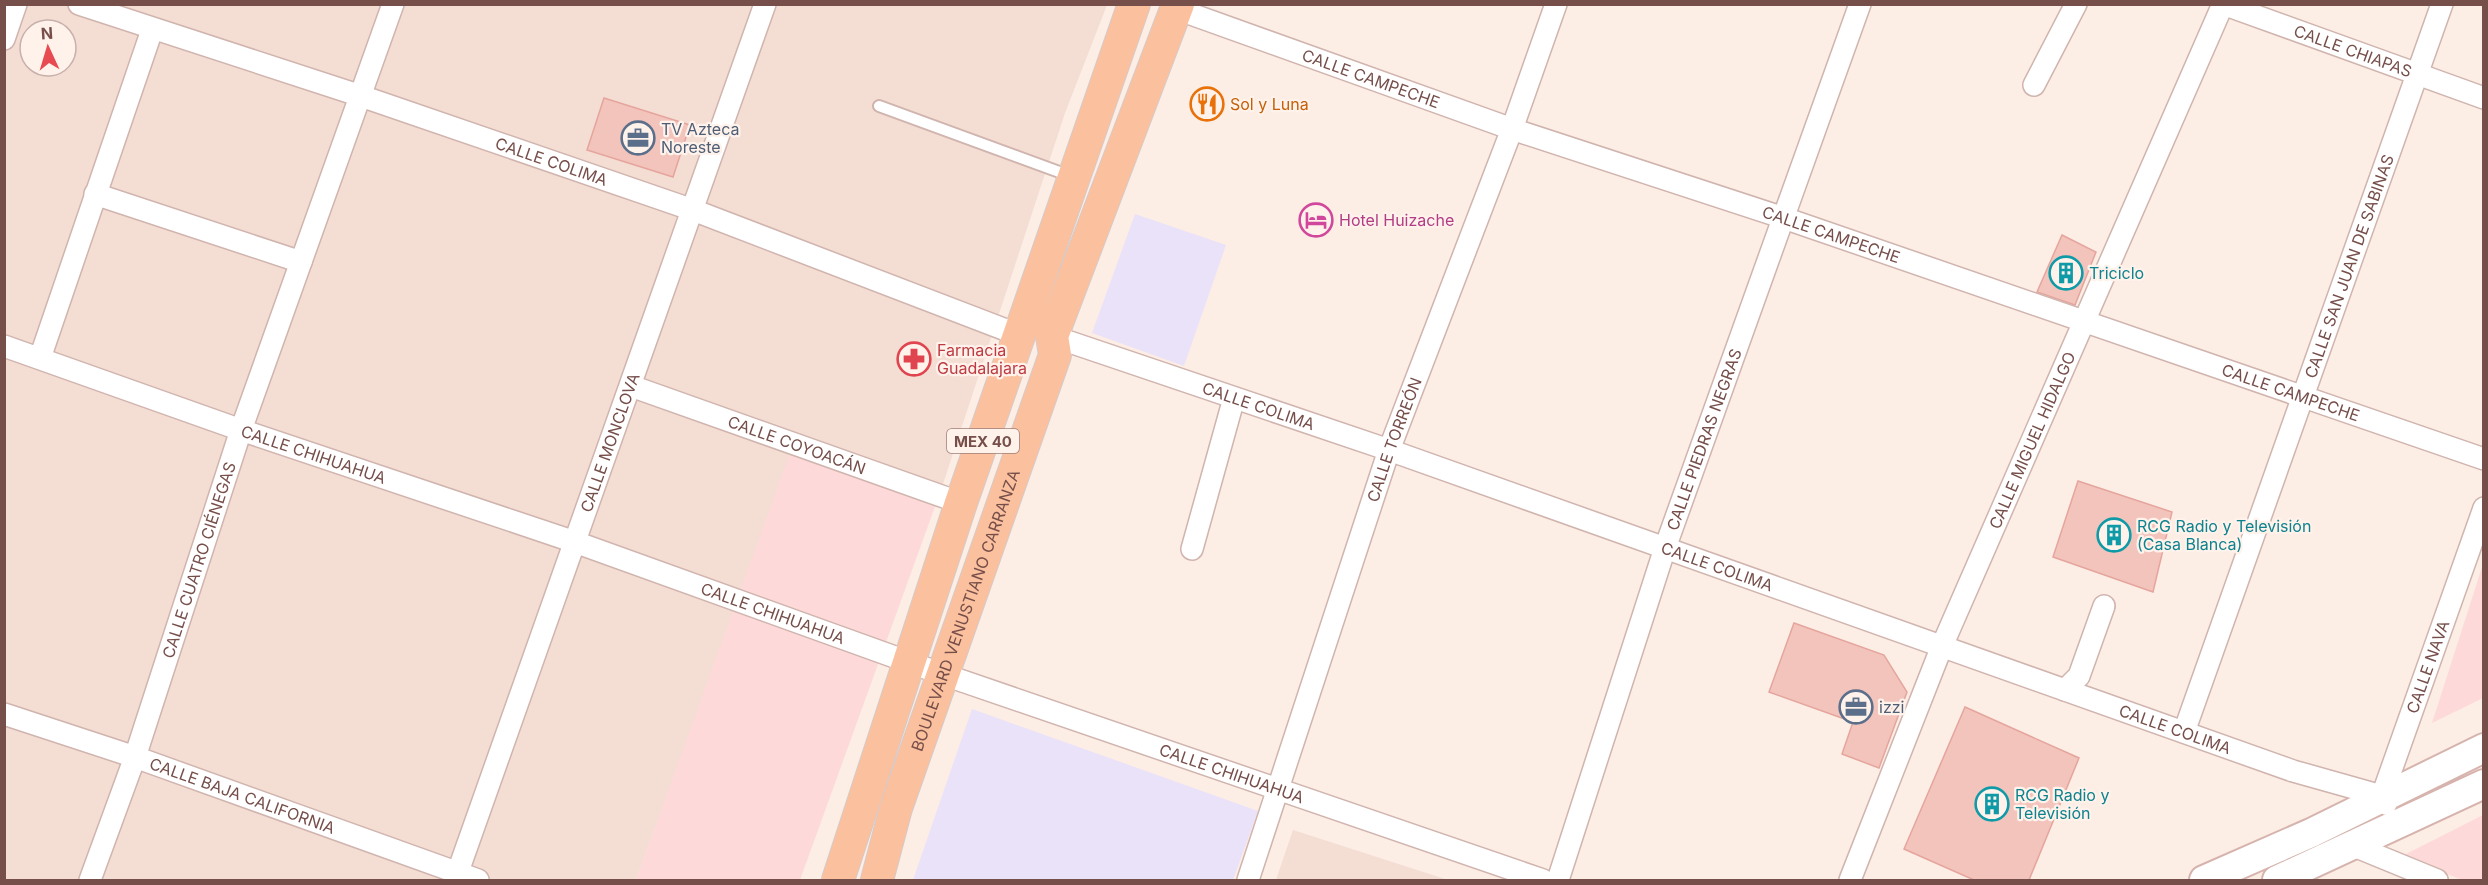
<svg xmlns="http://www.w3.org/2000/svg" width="2488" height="885" viewBox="0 0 2488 885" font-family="Inter,sans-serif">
	<rect width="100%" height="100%" fill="#fcede5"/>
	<!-- residential -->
	<path fill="#f4ddd3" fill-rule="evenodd" d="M5,5H1107L1065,113L941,490L735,628L665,801L636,880H5ZM30,30H66V66H30Z
		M1293,830L1448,880H1276Z"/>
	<!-- commercial -->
	<path fill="#fddad9" d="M794,442L941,490L800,880H636Z
		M2483,564V698L2432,723Z
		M2483,815V880H2462L2402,856Z"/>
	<!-- education -->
	<path fill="#eae2f9" d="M1135,214L1226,245L1184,366L1092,333Z
		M972,709L1258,811L1233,880H913Z"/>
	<!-- building -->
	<path fill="#f2c4bc" stroke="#e5a59d" stroke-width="1.5" d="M604,98L690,125L673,177L587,150Z
		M2062,235L2096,252L2075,305L2037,292Z
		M2078,481L2172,512L2153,592L2053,557Z
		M1794,623L1884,655L1907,692L1879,768L1842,754L1853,722L1769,692Z
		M1965,707L2079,758L2029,880H1974L1904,849Z"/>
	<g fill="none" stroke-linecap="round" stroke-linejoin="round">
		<!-- service casing -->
		<g stroke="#d0b4ae" stroke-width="14">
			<path id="service" d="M879,106L1073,177"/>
		</g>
		<!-- minor casing -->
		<g stroke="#d0b4ae" stroke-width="24">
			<g id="minor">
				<path id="s1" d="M79,4L361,96L693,210L1019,335"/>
				<path id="s2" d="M2223,4L2484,98"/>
				<path id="s3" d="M1177,9L1512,129L1784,218L2484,459"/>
				<path d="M4,39L16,4"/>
				<path d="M2034,85L2076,4"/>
				<path d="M95,194L301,262"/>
				<path id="s4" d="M1052,336L1389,450L2293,771L2382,796"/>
				<path id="s5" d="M4,346L241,430L575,542L942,674L1543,880"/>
				<path d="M40,358L152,30"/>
				<path id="s6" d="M631,386L961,503"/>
				<path d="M1192,549L1234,398"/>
				<path d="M2065,690L2079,676L2104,606"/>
				<path id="s7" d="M4,714L135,757L478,880"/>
				<path id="s8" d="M2184,732L2442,4"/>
				<path id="s9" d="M2386,804L2382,796L2484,508"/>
				<path d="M2354,846L2437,880"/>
				<path id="s10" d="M90,880L135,757L241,430L393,4"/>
				<path id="s11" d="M455,880L765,4"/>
				<path id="s12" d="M1248,880L1389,450L1512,129L1556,4"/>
				<path id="s13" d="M1558,880L1665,548L1860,4"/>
				<path id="s14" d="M1850,880L1942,646L2223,4"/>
			</g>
		</g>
		<!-- secondary casing -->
		<g stroke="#d6b4ad" stroke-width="32">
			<path id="secondary" d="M2204,880L2311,833L2484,748
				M2277,880L2484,784"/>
		</g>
		<!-- primary casing -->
		<g stroke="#d6cac9" stroke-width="34">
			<g id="primary">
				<path d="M838,880L961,503L1134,4"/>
				<path id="s15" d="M877,880L896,808L1055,355L1052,336L1178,4"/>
			</g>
		</g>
		<!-- service -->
		<use href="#service" stroke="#fff" stroke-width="10"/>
		<!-- minor -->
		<use href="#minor" stroke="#fff" stroke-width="21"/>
		<!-- secondary -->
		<use href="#secondary" stroke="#fff" stroke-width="28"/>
		<!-- primary -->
		<use href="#primary" stroke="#fbc09d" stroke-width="32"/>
	</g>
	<!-- icons -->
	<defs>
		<g id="restaurant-ring" transform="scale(1.725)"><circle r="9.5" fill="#fff2eb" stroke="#e8710a" stroke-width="1.5"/><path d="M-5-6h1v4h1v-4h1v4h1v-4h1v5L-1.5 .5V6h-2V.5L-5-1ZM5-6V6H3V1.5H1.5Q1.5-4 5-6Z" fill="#e8710a"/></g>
		<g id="office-ring" transform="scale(1.725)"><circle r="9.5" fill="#fff2eb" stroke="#5c6f8a" stroke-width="1.5"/><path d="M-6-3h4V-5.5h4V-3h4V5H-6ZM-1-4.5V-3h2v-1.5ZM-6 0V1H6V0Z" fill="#5c6f8a"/></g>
		<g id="hotel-ring" transform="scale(1.725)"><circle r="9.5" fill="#fff2eb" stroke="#d1479c" stroke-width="1.5"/><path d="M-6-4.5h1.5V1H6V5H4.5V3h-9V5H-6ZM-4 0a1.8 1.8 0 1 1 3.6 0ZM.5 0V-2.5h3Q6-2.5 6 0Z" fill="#d1479c"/></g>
		<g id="building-ring" transform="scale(1.725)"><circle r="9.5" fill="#fff2eb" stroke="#0f9aa8" stroke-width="1.5"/><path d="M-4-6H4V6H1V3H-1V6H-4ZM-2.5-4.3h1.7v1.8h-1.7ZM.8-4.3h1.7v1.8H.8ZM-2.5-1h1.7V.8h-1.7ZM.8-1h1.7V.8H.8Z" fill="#0f9aa8"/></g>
		<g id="pharmacy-ring" transform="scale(1.725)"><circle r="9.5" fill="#fff2eb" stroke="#e0444e" stroke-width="1.5"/><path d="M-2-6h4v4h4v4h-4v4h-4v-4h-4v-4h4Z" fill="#e0444e"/></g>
	</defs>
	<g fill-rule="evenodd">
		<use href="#restaurant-ring" x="1207" y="104"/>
		<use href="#office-ring" x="638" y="138"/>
		<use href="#hotel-ring" x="1316" y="220"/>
		<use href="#building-ring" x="2066" y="273"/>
		<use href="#pharmacy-ring" x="914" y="359"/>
		<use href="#building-ring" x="2114" y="535"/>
		<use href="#office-ring" x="1856" y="707"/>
		<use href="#building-ring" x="1992" y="804"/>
	</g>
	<g text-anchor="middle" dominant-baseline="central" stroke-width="4.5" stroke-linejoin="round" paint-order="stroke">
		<!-- shield labels -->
		<rect fill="#fff2eb" stroke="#9f7f7a" stroke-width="1.5" x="947" y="429" width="72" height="24" rx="4.5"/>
		<g font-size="15" font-weight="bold" fill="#764e4a">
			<text x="983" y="441">MEX 40</text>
		</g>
		<!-- street labels -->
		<g font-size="16" fill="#764e4a" stroke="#fff2eb">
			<text stroke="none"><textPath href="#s2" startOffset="138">CALLE CHIAPAS</textPath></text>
			<text stroke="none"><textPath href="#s3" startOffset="206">CALLE CAMPECHE</textPath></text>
			<text stroke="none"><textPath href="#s1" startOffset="498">CALLE COLIMA</textPath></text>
			<text stroke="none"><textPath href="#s3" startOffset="692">CALLE CAMPECHE</textPath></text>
			<text stroke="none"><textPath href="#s8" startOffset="494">CALLE SAN JUAN DE SABINAS</textPath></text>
			<text stroke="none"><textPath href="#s3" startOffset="1178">CALLE CAMPECHE</textPath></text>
			<text stroke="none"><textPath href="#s4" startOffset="218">CALLE COLIMA</textPath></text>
			<text stroke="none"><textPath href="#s12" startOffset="464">CALLE TORREÓN</textPath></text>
			<text stroke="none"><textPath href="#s14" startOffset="476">CALLE MIGUEL HIDALGO</textPath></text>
			<text stroke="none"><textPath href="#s13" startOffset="464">CALLE PIEDRAS NEGRAS</textPath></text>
			<text stroke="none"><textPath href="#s11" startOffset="464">CALLE MONCLOVA</textPath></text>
			<text stroke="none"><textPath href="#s6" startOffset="176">CALLE COYOACÁN</textPath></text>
			<text stroke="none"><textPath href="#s5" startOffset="328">CALLE CHIHUAHUA</textPath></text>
			<text stroke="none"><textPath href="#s10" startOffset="338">CALLE CUATRO CIÉNEGAS</textPath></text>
			<text stroke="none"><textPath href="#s4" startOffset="704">CALLE COLIMA</textPath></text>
			<text stroke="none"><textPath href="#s15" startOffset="284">BOULEVARD VENUSTIANO CARRANZA</textPath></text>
			<text stroke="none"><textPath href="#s5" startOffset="814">CALLE CHIHUAHUA</textPath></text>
			<text stroke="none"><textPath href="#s9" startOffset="146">CALLE NAVA</textPath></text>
			<text stroke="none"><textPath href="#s4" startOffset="1190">CALLE COLIMA</textPath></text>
			<text stroke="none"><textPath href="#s5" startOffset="1300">CALLE CHIHUAHUA</textPath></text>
			<text stroke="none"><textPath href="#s7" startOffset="252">CALLE BAJA CALIFORNIA</textPath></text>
		</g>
		<!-- food labels -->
		<g font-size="16" fill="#c56008" stroke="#fff2eb" text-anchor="start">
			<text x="1230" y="104">Sol y Luna</text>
		</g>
		<!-- service labels -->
		<g font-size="16" fill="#4e5e75" stroke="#fff2eb" text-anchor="start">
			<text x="661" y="129">TV Azteca<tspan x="661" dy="18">Noreste</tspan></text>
			<text x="1879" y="707">izzi</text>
		</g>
		<!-- hotel labels -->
		<g font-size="16" fill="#b23c85" stroke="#fff2eb" text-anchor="start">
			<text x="1339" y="220">Hotel Huizache</text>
		</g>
		<!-- culture labels -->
		<g font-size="16" fill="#0d838f" stroke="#fff2eb" text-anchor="start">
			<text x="2089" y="273">Triciclo</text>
			<text x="2137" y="526">RCG Radio y Televisión<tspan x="2137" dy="18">(Casa Blanca)</tspan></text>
			<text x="2015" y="795">RCG Radio y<tspan x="2015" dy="18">Televisión</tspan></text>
		</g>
		<!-- health labels -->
		<g font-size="16" fill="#be3a42" stroke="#fff2eb" text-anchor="start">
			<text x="937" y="350">Farmacia<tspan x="937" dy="18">Guadalajara</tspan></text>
		</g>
	</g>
	<!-- border -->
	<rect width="2488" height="885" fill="none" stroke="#764e4a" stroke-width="12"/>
	<!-- north arrow -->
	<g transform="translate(48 48) rotate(356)"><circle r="28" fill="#fff2eb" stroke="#c8b0ab" stroke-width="1.5"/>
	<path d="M0-4.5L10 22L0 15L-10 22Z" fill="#e74a50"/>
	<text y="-9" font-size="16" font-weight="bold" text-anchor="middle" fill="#764e4a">N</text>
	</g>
</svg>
